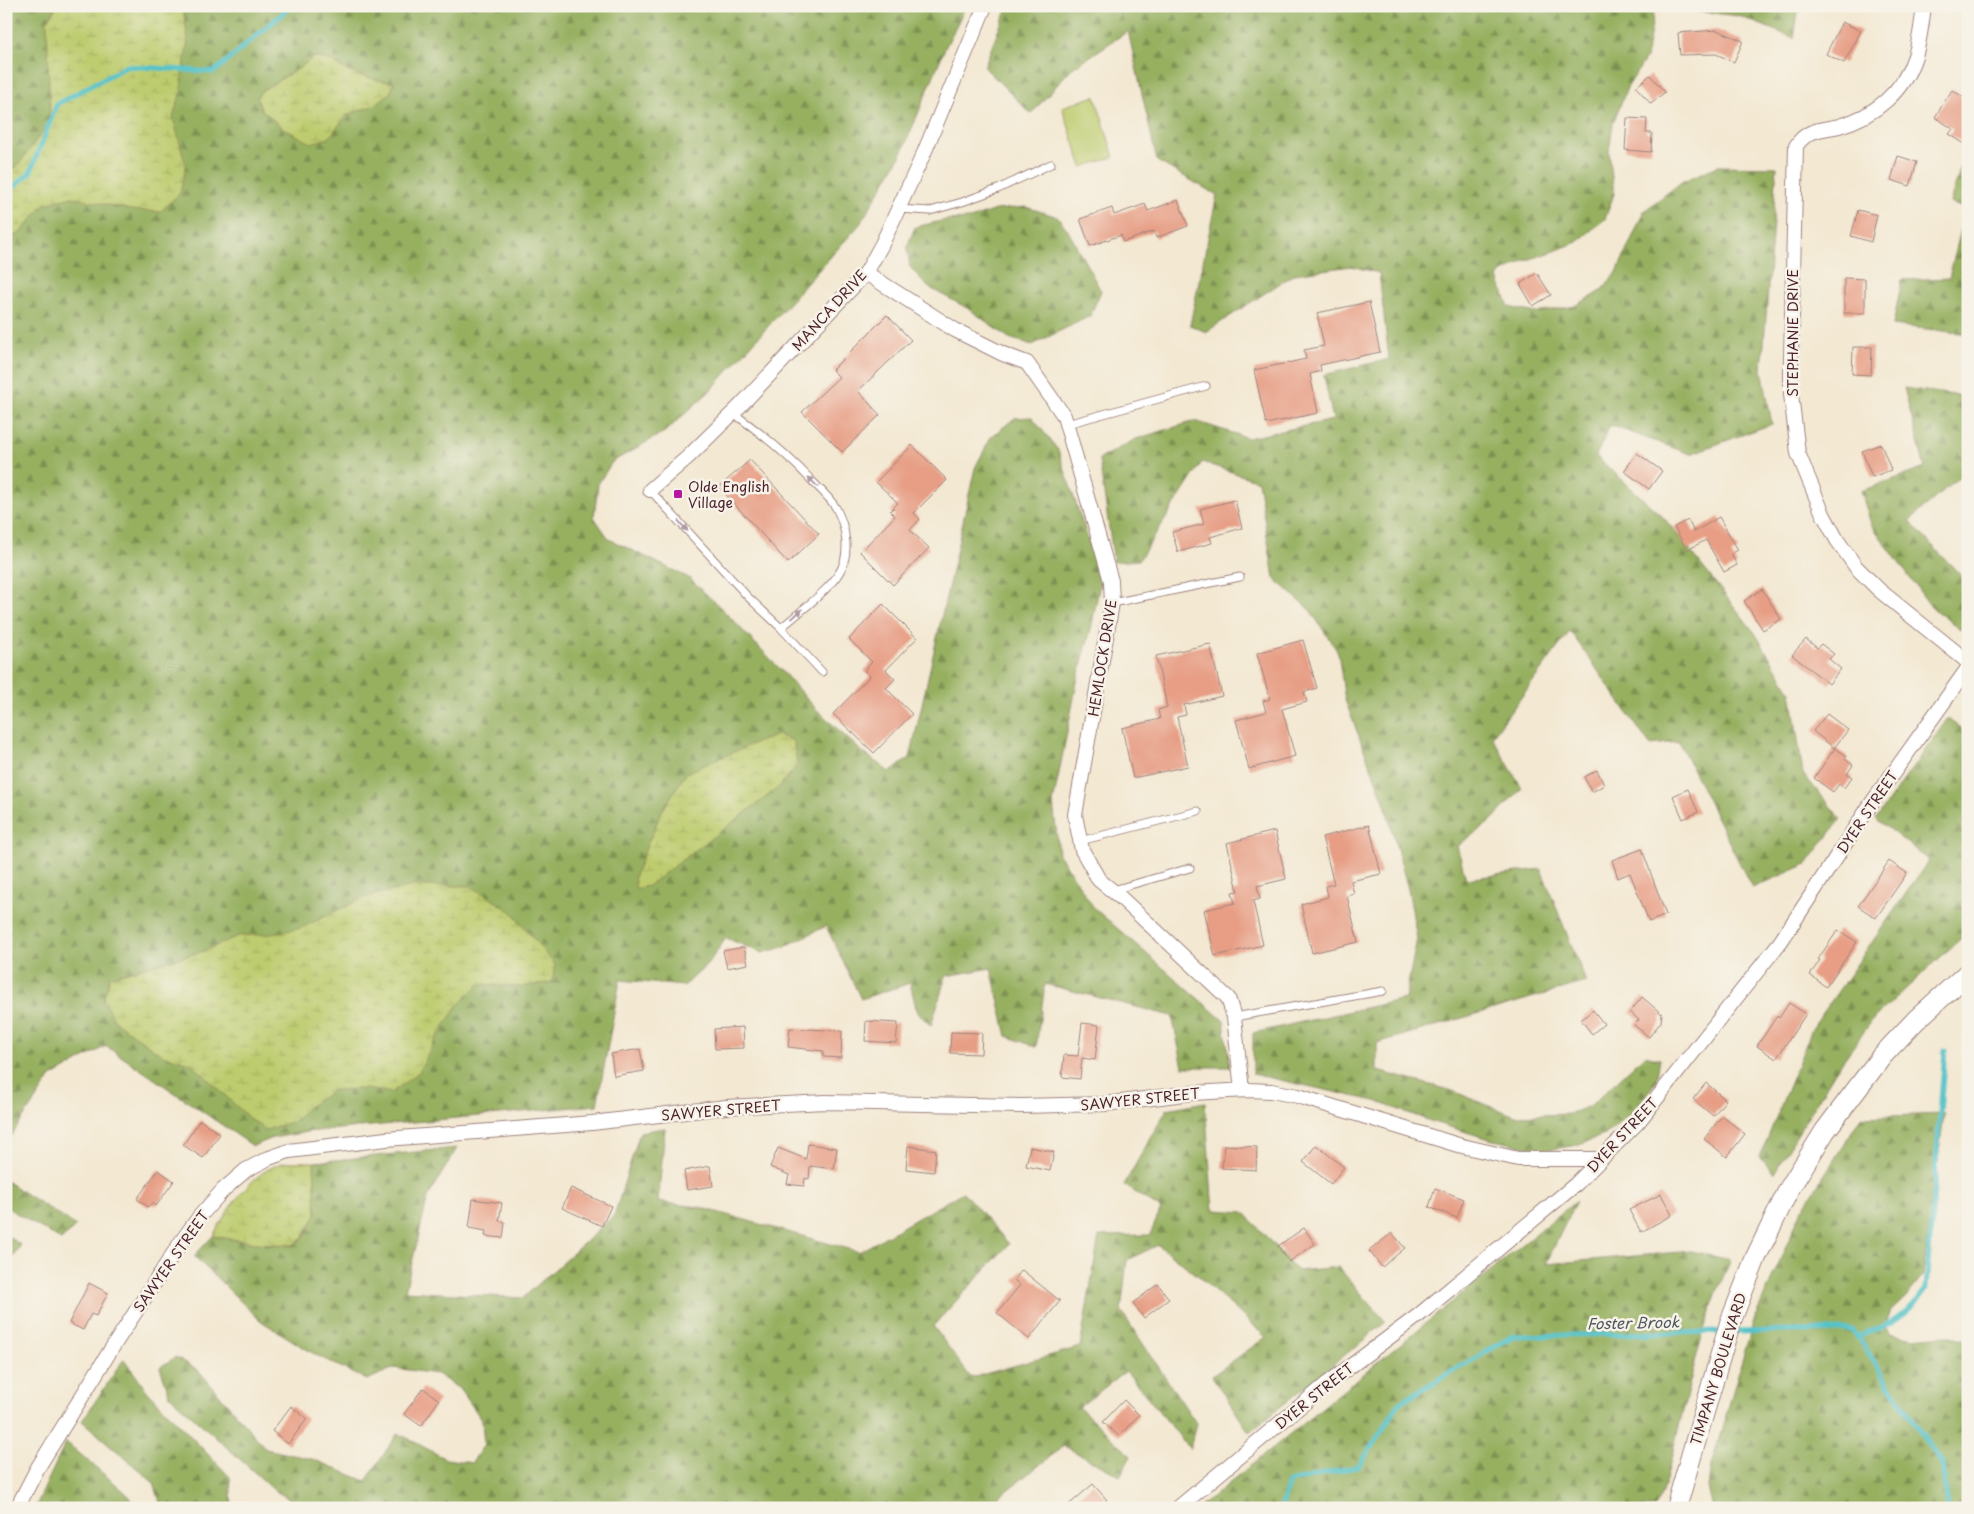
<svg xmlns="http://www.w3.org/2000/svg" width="1974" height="1514" viewBox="0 0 1974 1514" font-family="'Playpen Sans',sans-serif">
	<defs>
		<pattern id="forest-firs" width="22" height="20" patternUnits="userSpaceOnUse" patternTransform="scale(1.25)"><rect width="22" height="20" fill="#96b061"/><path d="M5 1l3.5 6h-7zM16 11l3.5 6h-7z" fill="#7c8f50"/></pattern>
		<pattern id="wetland-marsh" width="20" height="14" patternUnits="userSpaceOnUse" patternTransform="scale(1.25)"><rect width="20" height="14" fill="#bdcc6e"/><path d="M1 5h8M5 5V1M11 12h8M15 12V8" fill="none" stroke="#a4af5f"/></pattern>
	</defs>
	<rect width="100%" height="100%" fill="#f7f3e8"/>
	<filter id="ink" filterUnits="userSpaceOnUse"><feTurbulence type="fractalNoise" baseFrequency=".02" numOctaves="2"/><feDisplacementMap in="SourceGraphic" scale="10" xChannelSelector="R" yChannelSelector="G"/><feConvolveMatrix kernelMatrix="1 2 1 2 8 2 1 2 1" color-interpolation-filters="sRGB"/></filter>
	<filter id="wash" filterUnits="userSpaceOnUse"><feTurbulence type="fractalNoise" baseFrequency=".0096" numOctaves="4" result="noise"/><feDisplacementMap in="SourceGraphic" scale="20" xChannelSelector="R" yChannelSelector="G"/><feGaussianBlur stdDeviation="1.12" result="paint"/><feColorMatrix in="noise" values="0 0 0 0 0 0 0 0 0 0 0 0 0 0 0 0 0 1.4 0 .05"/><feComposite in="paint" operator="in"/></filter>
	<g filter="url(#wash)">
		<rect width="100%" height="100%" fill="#f3e8d2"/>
		<!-- grass -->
		<path fill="#bdcc6e" stroke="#84764c" d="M1095,96L1114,157L1082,167L1062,107Z"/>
		<!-- forest -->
		<path fill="url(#forest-firs)" stroke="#706846" d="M6,6H966L945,48L901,155L860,224L710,391L666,431L612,462L598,484L594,517L609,539L689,578L722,609L781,670L816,709L860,750L889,772L910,758L975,468L991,437L1015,418L1032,417L1058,450L1101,578L1091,629L1078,677L1053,803L1059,854L1094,908L1224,1021L1230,1067H1183L1172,1016L1045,984L1036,1047L1007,1036L991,968L946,976L931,1026L917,1012L910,983L861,999L826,926L784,947L762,953L726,938L708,964L684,986L620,980L597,1105L306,1132L273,1138L253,1146L106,1046L51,1077L11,1136L6,1135Z
			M1008,6H1799L1794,38L1739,16L1655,7L1646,58L1627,88L1613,123L1609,152L1614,194L1605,219L1577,242L1552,252L1524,261L1501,273L1498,278L1509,307L1536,313L1575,306L1600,292L1617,272L1644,211L1683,181L1718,166L1777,167L1762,370L1772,424L1690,454L1610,425L1596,456L1664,518L1755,633L1791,692L1803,774L1841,819L1807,864L1752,888L1679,742L1650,745L1570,631L1492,737L1522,788L1490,822L1457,846L1466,879L1541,869L1586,982L1377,1043V1071L1450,1090L1515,1116L1568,1114L1590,1106L1645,1055L1660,1059L1656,1082L1631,1113L1605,1135L1573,1146L1544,1150L1493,1140L1433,1122L1375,1101L1253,1074V1033L1405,999L1417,939L1409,893L1385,804L1345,700L1338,652L1310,610L1274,578L1258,481L1202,462L1139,560L1114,562L1099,459L1136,439L1195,421L1248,438L1333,420L1324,375L1389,359L1379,273L1351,266L1294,274L1206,332L1190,325L1217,195L1157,161L1128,31L1071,69L1031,114L984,67Z
			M1968,153V334L1893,325L1902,280L1949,278L1966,209L1950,203L1962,163Z
			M1026,207L1058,217L1067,229L1101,291L1090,316L1032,345L1009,338L969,309L928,287L910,267L907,247L915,227L946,220L970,219L995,210Z
			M1904,388L1968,397V469L1909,521L1968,583L1967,634L1931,607L1871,524L1861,491L1925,468Z
			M1948,718L1968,733V932L1874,1018L1834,1073L1774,1173L1760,1157L1812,1029L1929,860L1876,819Z
			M1205,1102L1213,1210L1244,1212L1297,1271L1338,1267L1386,1322L1249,1432L1212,1376L1266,1337L1200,1277L1158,1245L1127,1260L1121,1311L1196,1423L1190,1449L1126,1371L1079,1407L1131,1456L1120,1476L1064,1446L984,1508H305L274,1490L170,1396L160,1367L176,1357L198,1370L266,1449L312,1459L366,1481L398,1433L446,1459L472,1463L484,1444L482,1420L461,1390L437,1374L394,1368L367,1380L316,1355L261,1321L194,1256L213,1236L255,1243L293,1245L303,1238L316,1214L314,1162L457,1148L428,1197L405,1291L523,1298L614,1216L640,1132L665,1128L658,1202L699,1207L859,1252L963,1192L1009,1244L933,1326L971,1378L1080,1347L1099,1236L1150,1235L1161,1209L1124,1185L1167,1109Z
			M1944,1114L1923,1276L1907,1296L1891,1311L1885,1326L1889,1333L1913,1338L1946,1335L1968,1340V1508H1713L1708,1487L1711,1466L1754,1320L1801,1212L1861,1117Z
			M6,1181L76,1226L61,1240L6,1207Z
			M1576,1201L1546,1264L1691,1251L1731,1260C1703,1316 1691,1381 1675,1442C1670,1464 1665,1487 1656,1508H1199Z
			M6,1235L21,1245L6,1268Z
			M124,1359L147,1391L230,1477L232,1508H162L154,1483L82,1421Z
			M66,1442L126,1493L136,1508H35Z"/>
		<!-- wetland -->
		<path fill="url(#wetland-marsh)" stroke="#84764c" d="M57,6H175L183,10L188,39L180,95L173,117L186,166L180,193L160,212L131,210L72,197L45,204L19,234L6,238V174L19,164L50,121L47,21Z
			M313,57L331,61L349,72L377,80L394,83L390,93L375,105L347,115L329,138L311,143L284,129L261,109L257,97L261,91L301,67Z
			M778,735L794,741L797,766L778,788L648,886L636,889L634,878L648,843L662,811L686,773L750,745Z
			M412,886H471L512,912L555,965L552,982L521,987L479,984L457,1006L436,1039L419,1072L391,1093L365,1089L334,1090L309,1106L294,1121L266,1130L251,1120L191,1063L162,1055L116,1022L103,1001L110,977L204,951L238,936L272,934L301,928L363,898Z
			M314,1162L316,1215L303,1237L293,1245L255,1243L213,1236C227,1210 253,1170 283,1163C293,1161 304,1162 314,1162Z"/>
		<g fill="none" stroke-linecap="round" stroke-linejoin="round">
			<!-- stream -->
			<path stroke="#54c2c9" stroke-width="5" d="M6,193L30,173L57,104L127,66L214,72L288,9L289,6
				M1731,1332L1853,1330L1942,1464L1948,1508
				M1857,1337C1890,1324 1905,1319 1926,1289L1945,1050
				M1281,1508L1289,1482L1359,1466L1400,1402L1513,1336L1723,1332"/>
		</g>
		<g id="blocks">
			<!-- building -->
			<path fill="#e79e85" d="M1842,22L1861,31L1844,63L1826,54Z
				M1717,30L1743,41L1734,62L1716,54L1680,55L1678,33Z
				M1650,75L1665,92L1651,104L1636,87Z
				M1952,90L1968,100V146L1949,134L1953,129L1935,117Z
				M1627,118L1647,119L1646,133H1652L1651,152L1625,150Z
				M1898,156L1917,162L1910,186L1891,180Z
				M1178,200L1188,226L1156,238L1154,231L1123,242L1121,235L1090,246L1080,219L1112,208L1114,215L1145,204L1148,211Z
				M1858,210L1877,215L1871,242L1851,236Z
				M1537,273L1551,295L1533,306L1520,284Z
				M1844,278L1865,279V313H1844Z
				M1369,302L1380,352L1320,365L1321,371L1310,374L1318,413L1266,424L1254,370L1306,359L1304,350L1324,346L1317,313Z
				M887,315L911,340L858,391L880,415L842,452L802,412L839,377L832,370Z
				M1853,347H1872L1871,375L1852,374Z
				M1881,444L1891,470L1872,477L1862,451Z
				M912,445L947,480L914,513L920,519L910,530L929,548L893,585L860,552L895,516L890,511L898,503L876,482Z
				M1637,453L1662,471L1649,489L1624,471Z
				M750,460L819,534L788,563L719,487Z
				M1235,500L1242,528L1210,537L1212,543L1178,552L1172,532L1204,524L1200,509Z
				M1719,517L1738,550L1731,554L1737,565L1724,572L1706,540L1687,550L1674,527L1688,520L1694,532Z
				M1762,589L1781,619L1763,630L1744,601Z
				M883,604L917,638L886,670L895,679L886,688L912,714L874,753L833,714L870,676L864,671L872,662L849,639Z
				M1806,639L1817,648L1821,644L1834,654L1829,659L1841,669L1829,684L1792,655Z
				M1303,640L1317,688L1304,692L1307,702L1282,709L1295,756L1249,769L1236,720L1266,712L1263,701L1270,699L1257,653Z
				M1210,644L1222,696L1184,705L1186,715L1177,717L1188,766L1133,778L1122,728L1160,719L1158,710L1167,707L1156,656Z
				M1827,714L1848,730L1834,748L1813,731Z
				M1835,748L1847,756L1845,759L1853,765L1847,774L1852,777L1844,788L1839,784L1833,792L1814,778Z
				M1597,770L1604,785L1592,792L1584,777Z
				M1688,789L1698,812L1683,819L1673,796Z
				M1369,825L1381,874L1351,881L1354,894L1347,896L1358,942L1312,953L1301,904L1328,897L1326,886L1334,884L1322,837Z
				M1275,831L1286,879L1257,886L1260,899L1253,901L1263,945L1215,956L1204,910L1235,903L1232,892L1238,891L1227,843Z
				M1642,849L1666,915L1649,922L1630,873L1618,878L1612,860Z
				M1889,861L1907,873L1876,918L1858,906Z
				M1838,930L1857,942L1826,987L1810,975L1820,960L1818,959Z
				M744,947L748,964L727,968L723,951Z
				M1642,997L1662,1014L1661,1022L1649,1037L1634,1025L1639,1020L1630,1012Z
				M1789,1003L1806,1014L1776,1059L1757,1046L1777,1016L1779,1018Z
				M1593,1010L1604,1024L1592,1034L1581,1020Z
				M866,1021L898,1023L896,1043L865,1041Z
				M1082,1023L1099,1025L1095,1060L1082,1058L1080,1079L1062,1077L1064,1055L1078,1056Z
				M743,1027L744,1048L715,1049L714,1029Z
				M790,1028L842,1031L841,1058L823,1057V1051L788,1047Z
				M951,1032L982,1033L981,1054L950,1053Z
				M640,1049L644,1071L614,1076L611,1054Z
				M1706,1083L1726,1100L1713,1116L1693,1099Z
				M1722,1116L1745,1134L1727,1157L1704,1139Z
				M200,1120L220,1134L203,1158L183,1145Z
				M808,1144L837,1148L834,1169L810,1166L809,1179L805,1178L804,1186L787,1184L789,1175L770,1167L778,1148L806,1159Z
				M1224,1145L1257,1147L1256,1170L1222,1168Z
				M1316,1145L1344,1167L1331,1184L1303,1162Z
				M908,1146L936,1150L934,1172L906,1169Z
				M1030,1147L1054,1152L1050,1171L1026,1166Z
				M710,1166L713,1186L687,1190L684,1171Z
				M158,1170L174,1181L156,1206L152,1203L148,1207L137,1199Z
				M571,1188L611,1206L602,1226L562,1208Z
				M1435,1188L1464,1199L1457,1218L1429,1207Z
				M1661,1194L1672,1215L1641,1232L1629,1210Z
				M473,1199L502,1203L499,1221L505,1222L503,1238L485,1236L486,1231L469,1228Z
				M1304,1228L1315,1244L1289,1262L1278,1246Z
				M1392,1233L1405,1248L1382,1267L1369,1251Z
				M1022,1270L1060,1301L1029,1339L997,1313L1020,1285L1014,1280Z
				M89,1283L108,1293L96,1316L91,1314L83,1330L69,1323Z
				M1158,1284L1169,1299L1144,1318L1133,1303Z
				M423,1388L439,1400L421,1426L404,1414Z
				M1124,1400L1139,1415L1119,1436L1103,1422Z
				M291,1406L307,1419L288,1444L272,1431Z
				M1093,1484L1107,1500L1098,1508H1065Z"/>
		</g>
	</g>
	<g filter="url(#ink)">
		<use href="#blocks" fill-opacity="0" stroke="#9e847e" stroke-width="1"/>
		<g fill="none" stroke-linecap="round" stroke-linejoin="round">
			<!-- lane casing -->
			<g stroke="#9e847e" stroke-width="9">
				<path id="lane" d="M898,209L930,211L962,202L998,189L1051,164
					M1067,424L1206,386
					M650,490L748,597L781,628C797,614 829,590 839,573C851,554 846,527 836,508C830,498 821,490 813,482C788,455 763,434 733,413
					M1112,603L1240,577
					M781,628L822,672
					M1080,841L1198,811
					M1113,890L1190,868
					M1234,1017L1383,991"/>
			</g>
			<!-- street casing -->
			<g stroke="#9e847e" stroke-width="16">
				<path id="street" d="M1924,6C1922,22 1920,40 1915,56C1904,91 1875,116 1839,126C1821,130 1807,129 1796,146L1791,359V394L1798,453L1823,514L1837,540L1856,567L1879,590L1968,662
					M866,273L955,330L1003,354L1027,363L1064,416L1111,581L1112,603L1075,815L1082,850L1099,880L1120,897L1228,998L1234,1017L1242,1090
					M650,490L688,457L739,407L866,273L882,244L924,153L985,6
					M17,1508L37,1469L112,1348L181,1242L200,1216L223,1190L246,1170L269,1158L289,1151L386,1139L592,1123L726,1107L825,1102L1021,1106L1105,1104L1192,1093L1248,1090L1271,1091L1298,1096L1458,1145L1518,1159H1601
					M1178,1508L1328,1383L1419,1315L1576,1184L1638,1122L1781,941L1869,807L1968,668"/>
			</g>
			<!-- secondary casing -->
			<g stroke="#9e847e" stroke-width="22">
				<path id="secondary" d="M1676,1508L1730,1323L1756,1257L1789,1189L1825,1131L1882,1056L1916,1020L1968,973"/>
			</g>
			<!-- lane -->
			<use href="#lane" stroke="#fff" stroke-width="7"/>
			<!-- street -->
			<use href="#street" stroke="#fff" stroke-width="14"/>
			<!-- secondary -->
			<use href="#secondary" stroke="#fff" stroke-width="20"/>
		</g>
		<!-- one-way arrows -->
		<defs><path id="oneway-solid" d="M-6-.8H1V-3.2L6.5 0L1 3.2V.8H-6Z" transform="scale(1.25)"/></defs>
		<g fill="#ae9aa0">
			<use href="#oneway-solid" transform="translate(813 482) rotate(-134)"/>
			<use href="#oneway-solid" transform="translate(683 526) rotate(48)"/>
			<use href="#oneway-solid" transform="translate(797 614) rotate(-42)"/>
		</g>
	</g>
	<!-- markers -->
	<rect fill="#b5179e" stroke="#f7f3e8" stroke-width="2" x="673" y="489" width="10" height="10" rx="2.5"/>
	<g text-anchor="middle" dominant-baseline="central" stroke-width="5" stroke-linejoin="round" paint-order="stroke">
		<!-- street labels -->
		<g font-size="14" fill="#4a1f2b" stroke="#f7f3e8">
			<text transform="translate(829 310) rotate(-48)">MANCA DRIVE</text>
			<text transform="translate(1792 333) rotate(-90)">STEPHANIE DRIVE</text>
			<text transform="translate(1102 658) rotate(-81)">HEMLOCK DRIVE</text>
			<text transform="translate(1867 812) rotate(-56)">DYER STREET</text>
			<text transform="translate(1140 1099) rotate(-6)">SAWYER STREET</text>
			<text transform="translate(721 1110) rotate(-5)">SAWYER STREET</text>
			<text transform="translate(1622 1135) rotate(-47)">DYER STREET</text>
			<text transform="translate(171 1261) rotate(-55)">SAWYER STREET</text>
			<text transform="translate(1718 1369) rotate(-73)">TIMPANY BOULEVARD</text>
			<text transform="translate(1314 1396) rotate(-39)">DYER STREET</text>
		</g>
		<!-- poi labels -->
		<g font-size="14" fill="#4a1f2b" stroke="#f7f3e8" text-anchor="start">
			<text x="688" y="486">Olde English<tspan x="688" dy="16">Village</tspan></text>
		</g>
		<!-- water labels -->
		<g font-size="15" font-style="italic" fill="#4e5862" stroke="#f7f3e8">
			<text transform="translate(1633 1322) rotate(-1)">Foster Brook</text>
		</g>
	</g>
	<!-- margin -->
	<rect width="1974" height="1514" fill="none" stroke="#f7f3e8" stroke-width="25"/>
</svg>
